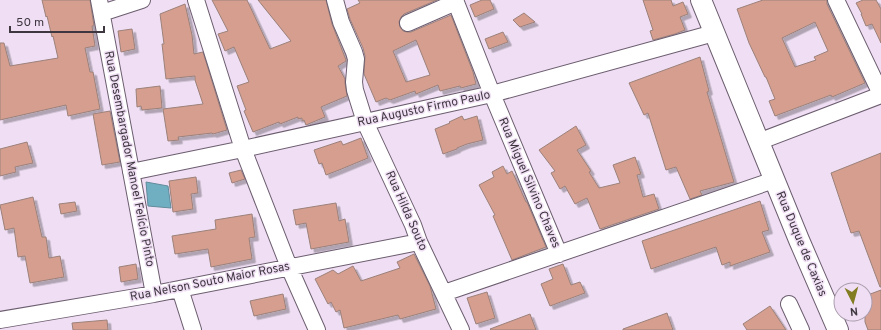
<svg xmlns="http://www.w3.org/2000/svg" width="881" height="330" viewBox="0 0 881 330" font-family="Overpass,sans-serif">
	<defs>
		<filter id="shadow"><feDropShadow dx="3.5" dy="3.5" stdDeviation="0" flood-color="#0004"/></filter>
	</defs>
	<rect width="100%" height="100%" fill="#f0dff4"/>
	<!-- water -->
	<path fill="#70afc2" stroke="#618b9b" d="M146,182L168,186L171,208L148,206Z"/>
	<!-- building -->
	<path fill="#d69e8f" stroke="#9b817a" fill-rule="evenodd" filter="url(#shadow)" d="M42,0H90L94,26H92L95,46L85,48L90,72H93L100,109L68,116L66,105L0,120V43H4L10,66L58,58L53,36L52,37L47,16L46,17Z
		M212,0H247L270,49L291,41L258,0H326L332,24L346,60V61L338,66L345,79V83L347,96L321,107L325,117L306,125L304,120L302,121V118L298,119V117L280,124L279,122L253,132L244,111L246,110L237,86L249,82L234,47L225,51L218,34L228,31Z
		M358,0H437L404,14L401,17L399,22L400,27L403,31L407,32H411L451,15L473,72L476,84L461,88L460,86L440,91L438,85L416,94L415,91L390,100L386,98L376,102L364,74L365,56L363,48L350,19L347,9L360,3ZM416,40L430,75L406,82L393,51Z
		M482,0H490L494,9L475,17L470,5Z
		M643,0H671L673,6L683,2L688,14L680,17L685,30L675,34L653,40L650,31L653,30Z
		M763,0H827V4L865,83L832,97L831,95L775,116L769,101L775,99L766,77H765L749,43L737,9ZM815,22L828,51L814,57L816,60L795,67L782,38Z
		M863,0H876L881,9V43L872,24L866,26L861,14H862L856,3Z
		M185,4L192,35L194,54L203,52L227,130L213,134L212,133L178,137L179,140L168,141L163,109L203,104L195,80V76L166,79L162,44H164L160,14Z
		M524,13L535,22L520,27L513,20Z
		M132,29L135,49L121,52L118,31Z
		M503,32L508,42L489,49L485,39Z
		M700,57L709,91L707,92L734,182L700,191L702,195L690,199L676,167L666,170L648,113L644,115L629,83Z
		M160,86L162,108L142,110L141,106L137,107L136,89Z
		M110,111L120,162L102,165L93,114Z
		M462,116L464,120L477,116L483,140L467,144L457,148V149L443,154L435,129L450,123L449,122Z
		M576,126L586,145L577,150L591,171L589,172L599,188L620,183L613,165L635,157L641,174L637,175L643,197L654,194L659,209L600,229L587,198L575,204L565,186L560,189L551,173L555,171L539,150Z
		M361,138L368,158L339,170L326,175L322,163L319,164L314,150L341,141L343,145Z
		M27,142L33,163L15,167L16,172L0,176V149Z
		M881,153V287H880L859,231L851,233L831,173Z
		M503,166L507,174L512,171L518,184L526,202H527L546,247L512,260L493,216L495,215L479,185L494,177L492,172Z
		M241,170L245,179L232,183L229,173Z
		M196,177L198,193L191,194L193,209L173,212L169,181Z
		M33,197L42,237H46L49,258L60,256L64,277L30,283L25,256L18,257L14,228L5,230L0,205Z
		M760,201L769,230L762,232L770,252L730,266V262L722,265L716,247L651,269L642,241Z
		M75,202L77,211L61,214L59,204Z
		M336,203L339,221L345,219L349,242L311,249L306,223L296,225L293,210Z
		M252,214L255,237L249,238L252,259L211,267L208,249L175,254L172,236L216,229L215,220Z
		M414,254L430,286L436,309L400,319L398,315L344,328L340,310L336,312L331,302L328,304L315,279L333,270L338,274L353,266L361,281L400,268L397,262Z
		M136,264L138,279L121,282L119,267Z
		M563,264L571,285L580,282L585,293L550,306L541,284L553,279L549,269Z
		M881,290V330H868L865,322V296Z
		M487,292L495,318L476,324L467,298Z
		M283,294L286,309L254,316L250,301Z
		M770,306L786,330H747L743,324Z
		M667,313L673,330H623V329Z
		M530,314L536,330H491L490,329Z
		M107,320L108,330H73L72,323Z"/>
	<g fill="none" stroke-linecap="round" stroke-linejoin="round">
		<!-- minor casing -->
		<g stroke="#6c5d6f" stroke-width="18">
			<path id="minor" d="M99,0L154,294
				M196,0L243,149L289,267L317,330
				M335,0L341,22L354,52L356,59L354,82L355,90L365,122L413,225L419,242L461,330
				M455,0L492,94L559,254
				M836,0L881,94
				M102,13L142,0
				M408,23L456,2
				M758,142L881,95
				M131,172L243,149L492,94L714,33
				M180,289L193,330
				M444,293L774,180
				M789,304L801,330
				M0,320L154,294L419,242"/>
		</g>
		<!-- major casing -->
		<g stroke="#6c5d6f" stroke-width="22">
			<path id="major" d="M701,0L799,240L838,330"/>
		</g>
		<!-- minor -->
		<use href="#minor" stroke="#fff" stroke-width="16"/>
		<!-- major -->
		<use href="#major" stroke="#fff" stroke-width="20"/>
	</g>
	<g text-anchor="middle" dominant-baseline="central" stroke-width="3" stroke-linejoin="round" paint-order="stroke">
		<!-- street labels -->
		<g font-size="12" fill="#3e3740" stroke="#f0dff4">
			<text transform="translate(424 109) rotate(-12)">Rua Augusto Firmo Paulo</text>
			<text transform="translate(129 159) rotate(79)">Rua Desembargador Manoel Felício Pinto</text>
			<text transform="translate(529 183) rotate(67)">Rua Miguel Silvino Chaves</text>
			<text transform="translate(406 211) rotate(66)">Rua Hilda Souto</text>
			<text transform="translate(801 244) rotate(67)">Rua Duque de Caxias</text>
			<text transform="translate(210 282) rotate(-11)">Rua Nelson Souto Maior Rosas</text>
		</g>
	</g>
	<!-- north arrow -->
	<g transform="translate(853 302) rotate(174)"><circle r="19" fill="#f0dff4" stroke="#a99cac"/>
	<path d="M0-3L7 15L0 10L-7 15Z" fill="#827c22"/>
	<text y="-6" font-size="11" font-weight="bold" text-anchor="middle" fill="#3e3740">N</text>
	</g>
	<!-- scale -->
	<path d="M10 26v6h94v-6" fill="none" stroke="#3e3740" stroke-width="2"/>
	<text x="16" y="26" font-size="12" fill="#3e3740" stroke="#f0dff4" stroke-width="3" paint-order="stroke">50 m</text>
</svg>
